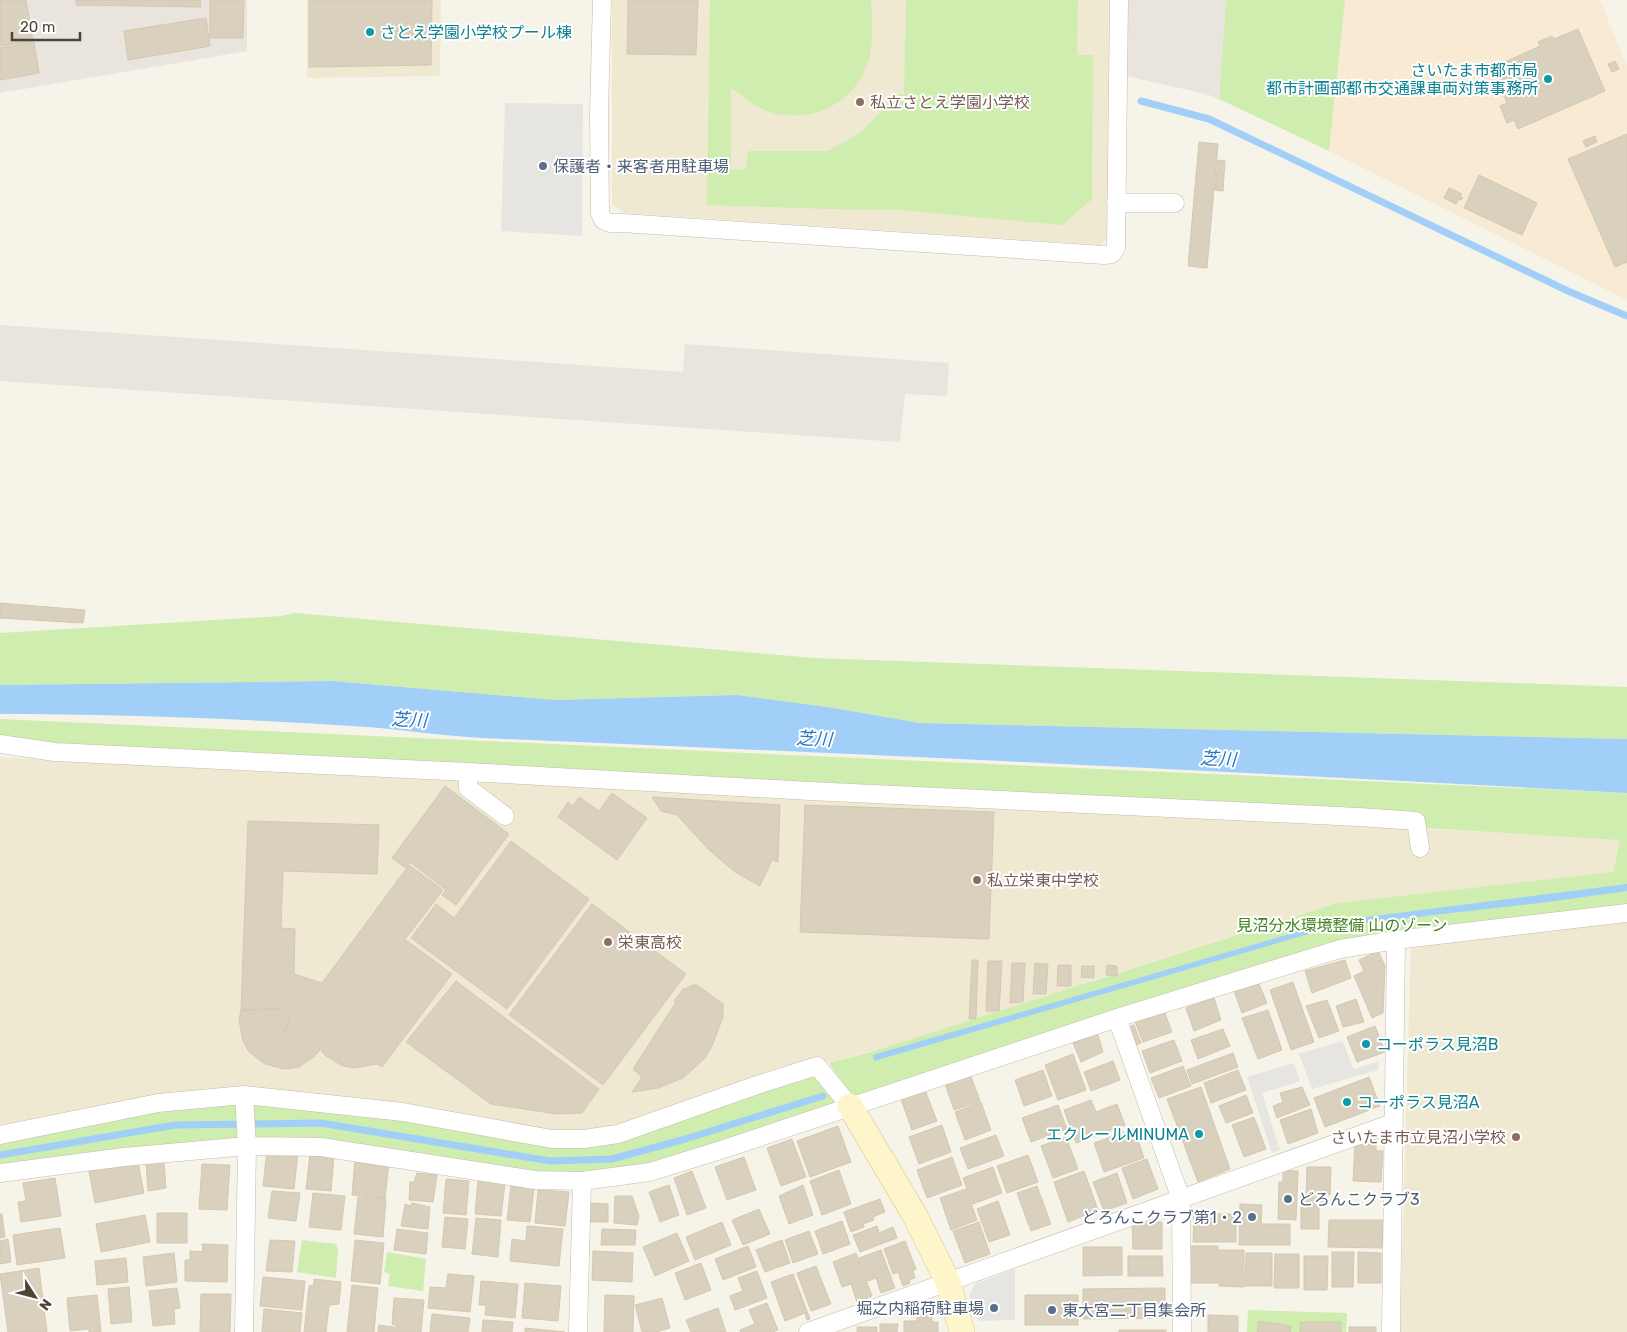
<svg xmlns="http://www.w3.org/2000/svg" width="1627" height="1332" viewBox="0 0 1627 1332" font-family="Rubik,'Noto Sans JP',sans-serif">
	<rect width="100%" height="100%" fill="#f6f3e9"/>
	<!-- commercial -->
	<path fill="#f9ebd3" d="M1345,0H1600L1627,66V300L1329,151Z"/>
	<!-- industrial -->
	<path fill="#e9e4de" d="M0,0H247V51L0,93Z
		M1124,0H1226L1219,99L1206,94L1122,75Z
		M0,325L683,372L685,344L949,363L947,396L905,394L900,442L0,381Z"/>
	<!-- education -->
	<path fill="#f0e9d2" d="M307,0H441L440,76L307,78Z
		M612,0H1109L1108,237L1100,245L624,213L612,204Z
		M0,757L231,770L1017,808L1620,839L1613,872L1337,903L1094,980L1055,1001L817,1066L618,1134L0,1133Z
		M1627,918V1332H1400L1411,942Z"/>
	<!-- green -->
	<path fill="#ceedaf" d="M710,0H871C872,19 874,39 869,58C858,103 810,126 767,111C753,106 743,95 731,88V170L746,169L748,151H828L861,132L881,112L893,95L904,94L906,0H1078L1077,55H1093L1092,199L1062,225L902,210L827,209L707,205Z
		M1226,0H1345L1329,151L1219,99Z
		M295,613L814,658L1627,687V739L920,723L834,708L737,695L555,700L333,681L0,685V633L281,616Z
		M0,719L1627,793V913L1396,940L858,1096L848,1091L829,1063L871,1052L1337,903L1613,872L1620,840L39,744L0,735Z
		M817,1066L850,1106L727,1148L582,1181L321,1147L0,1173V1135L244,1095L584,1139Z
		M302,1240L336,1244L338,1249L336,1278L297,1272Z
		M387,1252L426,1259L423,1291L388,1286L390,1274L384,1272Z
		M1248,1310L1347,1313L1346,1332H1247Z"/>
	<!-- parking -->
	<path fill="#e7e5e1" d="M505,103L583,104L582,236L501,231Z
		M1342,1041L1354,1069L1379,1061L1378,1070L1312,1089L1299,1054Z
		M1294,1063L1300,1081L1262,1093L1280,1150L1272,1153L1247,1077Z
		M1015,1269V1320L979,1321L969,1295L975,1284Z"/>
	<!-- water -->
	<path fill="#a1cff7" d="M333,681L555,700L737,695L834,708L920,723L1627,739V793C1246,772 864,754 482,738C444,736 406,730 368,727C245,719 124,714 0,714V685Z
		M1627,884V891L1540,903L1336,926L874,1061L873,1055L1335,921Z"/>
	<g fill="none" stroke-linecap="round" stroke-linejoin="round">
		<!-- stream -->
		<path stroke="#a1cff7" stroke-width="7" d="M1141,101L1209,119L1568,291L1627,316
			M0,1155L175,1125L321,1123L550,1161L612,1159L682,1140L823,1096"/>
	</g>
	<!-- building -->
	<path fill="#d9d0bd" stroke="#d4c8b0" d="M0,0H26L33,41L0,46Z
		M76,0H200L201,7L76,5Z
		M210,0H244L243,38H210Z
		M309,0H432L431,65L309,67Z
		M628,0H698L696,55L627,54Z
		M206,18L210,46L128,60L124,31Z
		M1578,29L1605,91L1518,129L1514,120L1507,123L1500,106L1507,103L1492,68L1540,46L1538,42L1552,36L1554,39Z
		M34,42L39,73L0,80V48Z
		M1615,61L1619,69L1612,72L1608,64Z
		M1627,134V262L1615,267L1568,159Z
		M1595,136L1597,142L1586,147L1583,141Z
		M1199,142L1218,144L1207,268L1188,266Z
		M1218,160L1225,161L1223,191L1215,190Z
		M1479,175L1537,203L1522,235L1464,208Z
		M1449,188L1462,194L1460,196L1463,198L1461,200L1459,199L1456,204L1444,198Z
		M0,603L85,610L83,623L0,618Z
		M445,786L509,834L456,905L442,895L446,890L410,862L406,868L392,858Z
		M612,793L647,818L617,860L558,817L568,802L573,806L579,797L599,811Z
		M652,797L780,805L778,862L772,860L760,886L735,872L709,850L677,815L661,811Z
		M805,805L994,812L989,939L800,932Z
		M248,821L379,825L377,874L283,871L281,928L295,929L294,974L322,983L409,865L443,890L316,1055L284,1033L290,1020L279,1009L241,1010Z
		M511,841L589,899L507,1009L411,938L436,904L454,918Z
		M592,904L686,974L603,1085L509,1015Z
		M406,940L452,974L382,1067L377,1064L354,1068L343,1066L326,1056L321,1051Z
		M1378,951L1385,966L1383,1013L1372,1018L1354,976L1364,971L1359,960Z
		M972,960H978L976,1019H969Z
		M1345,960L1351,978L1312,993L1305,971Z
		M988,961H1002L999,1011H986Z
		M1012,963H1025L1023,1002L1010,1003Z
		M1035,963L1048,964L1046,994H1033Z
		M1058,965H1071V986H1057Z
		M1107,965L1117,966V976L1106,975Z
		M1082,966H1094V978L1081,977Z
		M456,981L599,1089L582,1113L557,1114L491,1104L406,1042Z
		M1293,982L1314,1042L1291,1050L1270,990Z
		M1259,984L1267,1003L1242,1013L1234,991Z
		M693,985H697L723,1004V1017L712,1046L705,1058L683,1078L658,1088L632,1092L642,1077L633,1069L676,1002L674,1001L684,988L685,989Z
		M1214,998L1221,1020L1194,1031L1186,1008Z
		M1356,999L1364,1022L1343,1027L1336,1006Z
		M1327,1000L1339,1031L1319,1038L1306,1006Z
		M1163,1008L1172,1032L1143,1042L1134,1019Z
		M279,1009L290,1021L283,1034L315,1056L299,1067L284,1069L265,1064L249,1052L243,1041L239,1020L241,1010Z
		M1268,1010L1282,1050L1258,1059L1242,1018Z
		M1134,1025L1141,1043L1136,1045L1129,1027Z
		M1375,1026L1385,1052L1357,1062L1347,1037Z
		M1223,1029L1230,1046L1198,1059L1191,1040Z
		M1098,1035L1103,1052L1081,1062L1073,1043Z
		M1174,1040L1182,1061L1150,1073L1142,1051Z
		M1233,1053L1238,1067L1192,1084L1187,1070Z
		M1073,1054L1086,1090L1058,1100L1045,1065Z
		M1113,1061L1120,1080L1091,1091L1084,1072Z
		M1183,1066L1191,1086L1159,1098L1151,1078Z
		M1043,1070L1052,1096L1024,1106L1015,1080Z
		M1238,1070L1246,1090L1211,1103L1204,1083Z
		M969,1071L980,1101L954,1110L944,1081Z
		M1369,1077L1380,1106L1325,1127L1314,1098Z
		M1201,1087L1230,1169L1198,1182L1167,1099Z
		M1302,1087L1310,1105L1277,1118L1273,1106L1283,1102L1280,1093Z
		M925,1090L937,1121L912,1130L901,1099Z
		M1246,1095L1253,1113L1226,1123L1219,1106Z
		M1091,1100L1096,1112L1117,1104L1125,1125L1076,1143L1064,1110Z
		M981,1102L991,1130L965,1140L955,1112Z
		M1058,1105L1067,1129L1031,1142L1022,1118Z
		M1311,1109L1318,1133L1288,1144L1280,1120Z
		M1254,1117L1266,1149L1244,1157L1232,1125Z
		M942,1125L951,1152L919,1164L909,1137Z
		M838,1126L851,1162L810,1177L797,1141Z
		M1134,1129L1144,1158L1104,1172L1094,1143Z
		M996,1135L1004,1156L968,1169L960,1148Z
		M1066,1137L1078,1169L1053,1178L1041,1146Z
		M792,1139L806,1177L781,1186L767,1148Z
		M1355,1144L1376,1145V1151H1383L1381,1182L1353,1181Z
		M267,1150L298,1153L294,1189L263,1186Z
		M310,1154L334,1156L331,1191L306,1189Z
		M1028,1155L1038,1182L1007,1193L997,1166Z
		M744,1157L756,1190L727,1200L715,1167Z
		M952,1157L962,1185L927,1198L917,1170Z
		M1147,1159L1158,1189L1133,1199L1122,1168Z
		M355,1160L389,1163L385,1198L352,1195Z
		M138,1162L144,1193L95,1203L89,1171Z
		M146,1163H164L166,1188L148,1191Z
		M202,1164L230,1165L227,1210L199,1209Z
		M993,1167L1002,1193L973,1204L963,1178Z
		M1307,1167H1331L1330,1195L1325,1194V1205H1319V1229H1301V1196L1306,1197Z
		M839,1170L851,1204L822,1215L810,1181Z
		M1283,1170L1298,1171L1296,1220L1278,1219L1279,1182H1283Z
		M692,1171L706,1208L687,1215L674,1178Z
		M1084,1171L1098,1210L1068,1222L1054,1182Z
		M417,1173L437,1175L433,1202L409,1200L410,1182H414Z
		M1117,1173L1127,1203L1104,1211L1093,1182Z
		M55,1178L61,1216L21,1222L18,1202L26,1201L23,1183Z
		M446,1179L469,1181L466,1215L443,1213Z
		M478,1181L505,1183L501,1216L475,1214Z
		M669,1185L679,1215L660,1222L649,1192Z
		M803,1185L813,1215L789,1224L779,1196Z
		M511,1186L534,1188L530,1222L507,1220Z
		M1037,1186L1051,1224L1031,1231L1017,1193Z
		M966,1189L977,1220L951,1230L940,1198Z
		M538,1190L569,1192L565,1226L535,1223Z
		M272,1191L300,1193L296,1221L268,1218Z
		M313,1193L345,1196L341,1230L309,1227Z
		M615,1196H632L639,1216L637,1225L614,1223Z
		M358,1197L386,1199L383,1237L354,1234Z
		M880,1199L885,1212L873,1217L874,1220L863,1224L864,1227L851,1232L844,1212Z
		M998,1201L1010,1235L989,1242L977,1209Z
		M412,1203L430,1207L428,1229L401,1226L405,1204L411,1206Z
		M589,1203L608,1204V1222H588Z
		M1240,1204L1262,1205L1261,1224H1290V1245H1239Z
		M759,1209L770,1234L743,1245L732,1220Z
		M157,1213H187V1243H157Z
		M0,1214H2L5,1237L0,1238Z
		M1194,1214H1236V1242H1193Z
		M145,1215L150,1242L101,1252L96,1224Z
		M445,1217L468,1219L465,1249L442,1247Z
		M476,1218L501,1220L498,1257L472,1254Z
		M1329,1220H1383L1382,1248L1328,1247Z
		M842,1221L850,1244L823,1254L815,1231Z
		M722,1222L731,1245L695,1260L686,1237Z
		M979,1222L990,1254L965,1263L953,1231Z
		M1132,1222H1162V1249H1133Z
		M527,1226L563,1229L559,1266L510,1261L512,1239L526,1241Z
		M877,1226L879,1233L893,1227L897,1238L860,1252L853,1235Z
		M60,1228L65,1258L17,1265L13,1235Z
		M397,1229L428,1233L426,1254L394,1250Z
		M602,1229L636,1230L635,1245H601Z
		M809,1231L818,1254L793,1263L785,1240Z
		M677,1233L689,1261L655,1276L643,1247Z
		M8,1239L11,1262L0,1264V1241Z
		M270,1240L295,1241L292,1272L266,1271Z
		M355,1240L384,1243L380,1284L351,1281Z
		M782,1240L790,1263L765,1272L756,1250Z
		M905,1241L916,1269L913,1271L915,1278L909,1280L910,1283L903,1286L898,1272L893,1274L884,1249Z
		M202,1244L228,1245L227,1282L185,1281V1260H190V1251L203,1252Z
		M748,1246L756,1267L723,1280L715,1259Z
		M1190,1246H1218V1283H1190Z
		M1083,1247H1122V1275L1083,1276Z
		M881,1250L895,1288L881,1293L876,1278L868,1281L859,1258Z
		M1219,1250H1244V1287L1219,1286Z
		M593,1251L633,1253L632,1282L592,1280Z
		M1332,1252H1354L1353,1287H1332Z
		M1358,1252L1381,1253V1283H1358Z
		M174,1253L177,1282L146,1286L143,1257Z
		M856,1253L872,1296L857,1302L851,1284L842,1287L833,1262Z
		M1246,1253H1272V1286H1245Z
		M1275,1254H1299V1288H1274Z
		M1128,1256H1162L1163,1276H1128Z
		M1304,1256H1328L1327,1290H1304Z
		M126,1258L128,1282L97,1285L95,1261Z
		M701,1263L711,1290L685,1300L675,1273Z
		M816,1266L831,1304L811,1311L797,1273Z
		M39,1268L47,1332H8L0,1274Z
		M757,1271L767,1298L735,1310L730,1296L743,1291L738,1278Z
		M448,1274L474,1276L470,1312L428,1308L430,1287L446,1288Z
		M793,1274L810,1319L807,1320L805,1313L785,1321L771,1282Z
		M263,1277L305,1281L302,1310L260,1306Z
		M314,1279L341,1282L339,1304L329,1305L326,1332H304L309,1286L314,1285Z
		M481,1281L518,1284L515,1318L485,1315L486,1305H479Z
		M525,1283L561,1286L558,1321L522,1318Z
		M352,1285L378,1288L374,1332H347Z
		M129,1287L132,1322L111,1324L108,1289Z
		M177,1288L180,1308L174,1309L175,1324L153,1326L149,1291Z
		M1165,1288V1318L1083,1319V1289Z
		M201,1294H231L230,1332H200Z
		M97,1295L101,1332H89V1329L70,1331L67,1298Z
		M605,1295L634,1296L633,1332H604Z
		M1025,1295H1078V1325H1025Z
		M394,1298L424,1300L421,1332H395L396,1325L392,1324Z
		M662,1298L670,1328L656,1332H642L635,1305Z
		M767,1303L778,1330L772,1332H741L740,1330L755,1324L749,1310Z
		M718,1308L726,1332H691L686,1320Z
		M917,1308H932V1322H938V1332H904V1321H917Z
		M264,1309L302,1313L300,1332H262Z
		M432,1314L470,1318L468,1332H430Z
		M1208,1315L1238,1316V1332H1208Z
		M483,1320L513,1322L512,1332H482Z
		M1259,1321L1291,1326L1290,1332H1257Z
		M1300,1322H1341V1332H1300Z
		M880,1324H898L897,1332H880Z
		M379,1325L394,1327V1332H378Z
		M857,1327H877V1332H857Z
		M1349,1327H1376V1332H1349Z
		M525,1328L565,1332H525Z
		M1119,1330H1166V1332H1119Z"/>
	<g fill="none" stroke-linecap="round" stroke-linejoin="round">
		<!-- street casing -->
		<g stroke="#c3bcab" stroke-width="19">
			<path id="street" d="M602,0L599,113L600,213L603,220L610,223H622L1104,255C1111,255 1114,254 1116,247L1119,0
				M1116,203H1175
				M0,744L55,752L468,772L810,791L1359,817L1416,821L1420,848
				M468,772V788L505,816
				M1117,1018L1181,1199L1182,1332
				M0,1135L158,1103L244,1095L403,1112L552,1139H584L618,1134L760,1084L817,1066L850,1106
				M0,1173L124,1157L247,1146L321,1147L535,1180L582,1181L650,1172L727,1148L1117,1018L1340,949L1396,940L1627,913
				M244,1332L247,1146L244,1095
				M578,1332L582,1181
				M808,1332L1393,1123
				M1391,1332L1396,940"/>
		</g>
		<!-- secondary casing -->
		<g stroke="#dacb95" stroke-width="26">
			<path id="secondary" d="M850,1106L914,1214L948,1282L962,1332"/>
		</g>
		<!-- street -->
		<use href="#street" stroke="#fff" stroke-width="18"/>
		<!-- secondary -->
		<use href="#secondary" stroke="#fff5ca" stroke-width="25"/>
	</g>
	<!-- markers -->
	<g fill="#0f9aa8" stroke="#fff" stroke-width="2">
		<circle cx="370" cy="32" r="5"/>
		<circle cx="1548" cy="79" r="5"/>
		<circle cx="1366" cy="1044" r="5"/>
		<circle cx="1347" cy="1102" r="5"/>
		<circle cx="1199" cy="1134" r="5"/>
	</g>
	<g fill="#8d6e63" stroke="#fff" stroke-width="2">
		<circle cx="860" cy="102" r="5"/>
		<circle cx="977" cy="880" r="5"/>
		<circle cx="608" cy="942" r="5"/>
		<circle cx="1516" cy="1137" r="5"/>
	</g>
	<g fill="#5c6f8a" stroke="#fff" stroke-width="2">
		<circle cx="543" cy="166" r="5"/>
		<circle cx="1288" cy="1199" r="5"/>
		<circle cx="1252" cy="1217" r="5"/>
		<circle cx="994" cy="1308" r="5"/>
		<circle cx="1052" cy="1310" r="5"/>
	</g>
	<g text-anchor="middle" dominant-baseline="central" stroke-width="4" stroke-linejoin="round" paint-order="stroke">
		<!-- culture labels -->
		<g font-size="16" fill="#0d838f" stroke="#fff" text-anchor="start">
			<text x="380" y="32">さとえ学園小学校プール棟</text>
			<text x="1538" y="70" text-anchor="end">さいたま市都市局<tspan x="1538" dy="18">都市計画部都市交通課車両対策事務所</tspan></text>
			<text x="1376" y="1044">コーポラス見沼B</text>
			<text x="1357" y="1102">コーポラス見沼A</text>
			<text x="1189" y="1134" text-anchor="end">エクレールMINUMA</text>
		</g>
		<!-- education labels -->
		<g font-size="16" fill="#785e54" stroke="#fff" text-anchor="start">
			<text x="870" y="102">私立さとえ学園小学校</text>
			<text x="987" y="880">私立栄東中学校</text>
			<text x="618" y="942">栄東高校</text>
			<text x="1506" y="1137" text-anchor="end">さいたま市立見沼小学校</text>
		</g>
		<!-- service labels -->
		<g font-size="16" fill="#4e5e75" stroke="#fff" text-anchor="start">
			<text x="553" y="166">保護者・来客者用駐車場</text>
			<text x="1298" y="1199">どろんこクラブ3</text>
			<text x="1242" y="1217" text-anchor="end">どろんこクラブ第1・2</text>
			<text x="984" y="1308" text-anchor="end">堀之内稲荷駐車場</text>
			<text x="1062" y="1310">東大宮二丁目集会所</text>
		</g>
		<!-- park labels -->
		<g font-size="16" fill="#428323" stroke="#fff">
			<text x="1342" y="925">見沼分水環境整備 山のゾーン</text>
		</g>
		<!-- water labels -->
		<g font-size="18" font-style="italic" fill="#2476c2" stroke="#fff">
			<text transform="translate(409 720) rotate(3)">芝川</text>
			<text transform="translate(814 739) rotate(3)">芝川</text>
			<text transform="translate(1218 759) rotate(3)">芝川</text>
		</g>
	</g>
	<!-- north arrow -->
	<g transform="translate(35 1297) rotate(126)" stroke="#ffffff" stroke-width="4" paint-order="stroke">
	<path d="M0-4L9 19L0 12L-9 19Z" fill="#4b4437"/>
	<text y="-8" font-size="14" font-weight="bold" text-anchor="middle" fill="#4b4437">N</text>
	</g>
	<!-- scale -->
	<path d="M12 32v8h68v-8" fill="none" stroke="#4b4437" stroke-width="2.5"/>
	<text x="20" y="32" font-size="15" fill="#4b4437" stroke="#ffffff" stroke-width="4" paint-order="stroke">20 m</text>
</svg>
